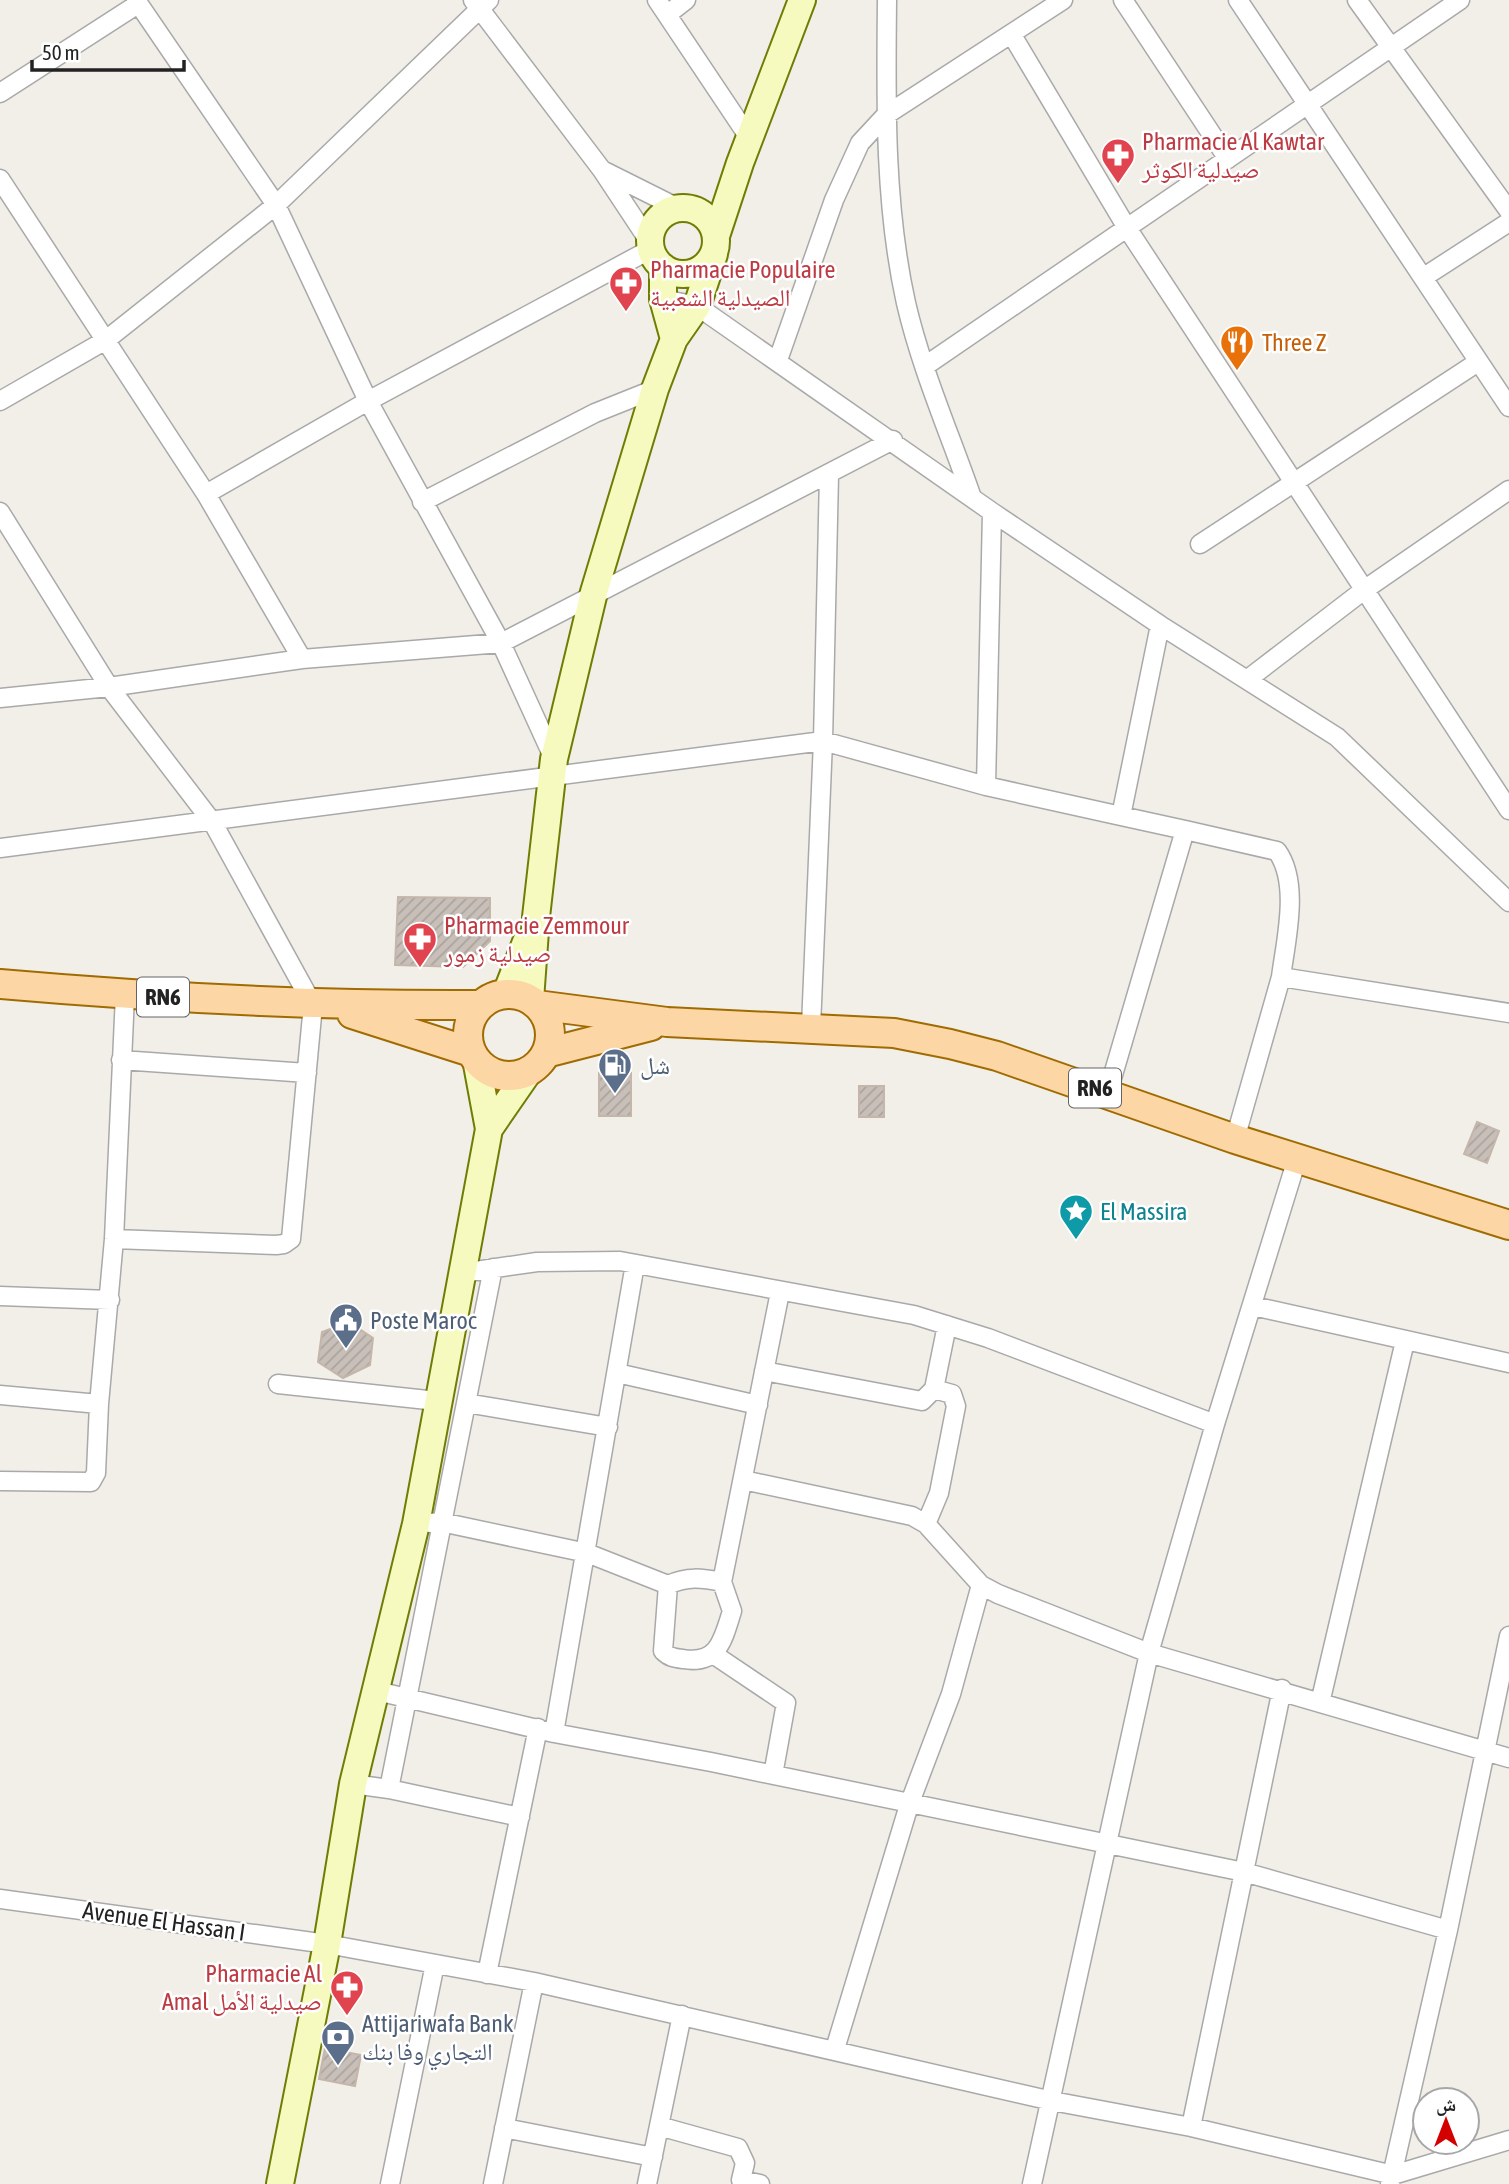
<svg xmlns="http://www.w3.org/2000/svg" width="1509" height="2184" viewBox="0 0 1509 2184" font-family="'Asap Condensed','Noto Naskh Arabic',sans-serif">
	<defs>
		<pattern id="building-hatch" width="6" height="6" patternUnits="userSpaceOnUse" patternTransform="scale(1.75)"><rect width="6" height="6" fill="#c7bfb8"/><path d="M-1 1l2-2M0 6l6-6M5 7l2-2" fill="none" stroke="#aba49e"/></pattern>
	</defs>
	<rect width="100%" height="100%" fill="#f2efe9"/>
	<!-- building -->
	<path fill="url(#building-hatch)" stroke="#c4b6ab" stroke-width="2" d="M398,897L490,898V941L463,967L395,965Z
		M599,1073H631V1116H599Z
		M859,1086H884V1117H859Z
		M1477,1122L1499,1131L1487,1163L1464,1154Z
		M349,1322L373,1338L370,1365L343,1378L318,1362L322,1332Z
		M325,2048L361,2055L355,2086L319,2079Z"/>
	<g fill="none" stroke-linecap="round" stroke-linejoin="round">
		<!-- minor casing -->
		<g stroke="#a9a9a9" stroke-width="21">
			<path id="minor" d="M136,0L276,205L368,401L501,643L554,759
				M473,0L602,170L651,244
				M657,0L750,139
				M887,0C886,100 884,204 906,303C921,368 949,432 971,495
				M1123,0L1228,159
				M1238,0L1509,407
				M1357,0L1509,211
				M668,14L686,0
				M1012,35L1127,228L1509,810
				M0,93L138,4
				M602,170L680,209
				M0,179L206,494L302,659
				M1424,277L1509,222
				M663,299L697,306L992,512L1160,625L1337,737L1509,902
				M778,360L834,200L860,143L886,115L1063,0
				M925,366L1460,0
				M0,401L106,340L276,205L489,0
				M206,494L368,401L651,249
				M422,502L595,413L655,389
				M0,512L109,687L213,823L313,1005L291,1239L284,1244L276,1245L114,1239
				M1200,544L1478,362
				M1160,625L1121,816L1185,830
				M1248,679L1364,590L1509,490
				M0,698L109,687L302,659L501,643L893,440
				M986,786L992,512
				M0,848L823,741L986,786L1121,816
				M811,1027L823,741L829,475
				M121,1060L307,1073
				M1108,1092L1185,830L1277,851C1300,883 1286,939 1281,977
				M1235,1139L1281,977L1509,1013
				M462,1273L537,1262L620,1261L914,1315L988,1338L1215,1424
				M0,1296L110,1300
				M1253,1306L1509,1363
				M764,1371L922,1401L934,1389L947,1325
				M617,1373L758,1405
				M278,1384L437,1401
				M0,1395L99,1404L114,1239L125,995
				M466,1403L608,1427
				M743,1480L912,1516L926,1524L981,1585L998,1594L1149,1653L1509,1758
				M0,1481L91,1482L96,1473L99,1404
				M430,1523L441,1522L587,1553L668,1585C687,1576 702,1578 722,1582
				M926,1524L939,1493L956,1406L952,1394L934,1389
				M668,1585L663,1651C669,1657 674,1658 683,1659C718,1665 723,1640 732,1611L722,1582L780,1292
				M713,1654L786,1703L773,1775
				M377,1691L554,1733L711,1762L1244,1872L1448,1930
				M1320,1703L1405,1341
				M554,1733L635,1264
				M353,1784L389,1789L493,1268
				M389,1789L520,1817
				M0,1899L327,1944L534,1982L1052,2101L1191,2127L1393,2175L1509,2140
				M487,1974L538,1728
				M835,2049L909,1805L951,1694L981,1585
				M659,2126L738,2148L745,2163L741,2180L760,2184
				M1191,2127L1282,1689
				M504,2128L653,2157
				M390,2184L435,1964
				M493,2184L534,1982
				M647,2184L682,2015
				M1032,2184L1149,1653L1215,1424L1297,1159
				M1390,2184L1448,1930L1509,1636"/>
		</g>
		<!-- secondary casing -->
		<g stroke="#707d05" stroke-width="30">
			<path id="secondary" d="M650 241a33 33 0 1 1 66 0a33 33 0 1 1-66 0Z
				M716,236L740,163L802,0
				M663,267V299L674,339
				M506,994L526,942
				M530,1000L536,917L554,759L594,592L655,389L674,339L697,306L714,254
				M489,1129L529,1071
				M280,2184L327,1944L353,1784L416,1524L489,1129L476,1059"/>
		</g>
		<!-- primary casing -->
		<g stroke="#a06b00" stroke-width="32">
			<path id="primary" d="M0,984C160,998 320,1006 480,1005
				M468 1035a41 41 0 1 1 82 0a41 41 0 1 1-82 0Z
				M537,1005L667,1022L894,1033L950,1044L997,1056L1235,1139L1509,1225
				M352,1014L471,1052
				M546,1053L651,1026"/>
		</g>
		<!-- minor -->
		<use href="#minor" stroke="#fff" stroke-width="18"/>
		<!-- secondary -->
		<use href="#secondary" stroke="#f7fabf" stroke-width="26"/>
		<!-- primary -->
		<use href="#primary" stroke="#fcd6a4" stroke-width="28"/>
	</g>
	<!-- icons -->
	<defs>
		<g id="pharmacy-pin" transform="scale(1.75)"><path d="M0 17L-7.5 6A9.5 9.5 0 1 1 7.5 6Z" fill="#e0444e" stroke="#fff"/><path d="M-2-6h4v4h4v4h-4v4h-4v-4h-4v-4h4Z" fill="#fff"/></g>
		<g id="restaurant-pin" transform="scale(1.75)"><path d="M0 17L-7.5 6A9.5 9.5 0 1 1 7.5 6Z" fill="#e8710a" stroke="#fff"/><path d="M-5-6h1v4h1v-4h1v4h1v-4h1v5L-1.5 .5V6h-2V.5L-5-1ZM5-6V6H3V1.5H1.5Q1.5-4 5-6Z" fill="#fff"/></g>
		<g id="fuel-pin" transform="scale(1.75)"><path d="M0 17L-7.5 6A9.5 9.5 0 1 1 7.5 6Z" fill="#5c6f8a" stroke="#fff"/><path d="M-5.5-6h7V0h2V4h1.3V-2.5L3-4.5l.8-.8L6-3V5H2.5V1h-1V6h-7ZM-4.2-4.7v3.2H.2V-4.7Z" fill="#fff"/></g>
		<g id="sight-pin" transform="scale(1.75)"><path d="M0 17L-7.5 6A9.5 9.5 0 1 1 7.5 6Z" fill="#0f9aa8" stroke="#fff"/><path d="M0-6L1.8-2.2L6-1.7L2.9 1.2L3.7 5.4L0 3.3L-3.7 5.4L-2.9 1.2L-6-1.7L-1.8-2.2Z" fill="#fff"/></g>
		<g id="civic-pin" transform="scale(1.75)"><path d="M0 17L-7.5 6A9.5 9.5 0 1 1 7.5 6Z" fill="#5c6f8a" stroke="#fff"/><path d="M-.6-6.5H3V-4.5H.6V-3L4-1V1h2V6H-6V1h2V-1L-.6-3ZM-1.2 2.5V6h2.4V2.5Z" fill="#fff"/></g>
		<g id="bank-pin" transform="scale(1.75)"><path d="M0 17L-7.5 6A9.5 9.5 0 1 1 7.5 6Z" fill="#5c6f8a" stroke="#fff"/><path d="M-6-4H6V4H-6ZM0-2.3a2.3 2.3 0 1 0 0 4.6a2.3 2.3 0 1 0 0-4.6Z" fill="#fff"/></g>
	</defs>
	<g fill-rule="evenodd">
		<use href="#pharmacy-pin" x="1118" y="155"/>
		<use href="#pharmacy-pin" x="626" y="283"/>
		<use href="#restaurant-pin" x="1237" y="342"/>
		<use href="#pharmacy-pin" x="420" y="939"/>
		<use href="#fuel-pin" x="615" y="1065"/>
		<use href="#sight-pin" x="1076" y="1211"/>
		<use href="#civic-pin" x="346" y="1320"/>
		<use href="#pharmacy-pin" x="347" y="1987"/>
		<use href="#bank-pin" x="338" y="2037"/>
	</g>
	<g text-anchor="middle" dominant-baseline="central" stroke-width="5" stroke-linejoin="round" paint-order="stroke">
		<!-- shield labels -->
		<g fill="#fff" stroke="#646464" stroke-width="2">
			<rect x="137" y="977.5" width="52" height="39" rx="5"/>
			<rect x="1069" y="1068.5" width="52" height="39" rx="5"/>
		</g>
		<g font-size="23" font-weight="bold" fill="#222">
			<text x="163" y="997">RN6</text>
			<text x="1095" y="1088">RN6</text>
		</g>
		<!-- health labels -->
		<g font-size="24" fill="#be3a42" stroke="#fff" text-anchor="start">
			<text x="1142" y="141">Pharmacie Al Kawtar<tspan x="1142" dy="28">صيدلية الكوثر</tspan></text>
			<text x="650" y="269">Pharmacie Populaire<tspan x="650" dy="28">الصيدلية الشعبية</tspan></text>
			<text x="444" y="925">Pharmacie Zemmour<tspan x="444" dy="28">صيدلية زمور</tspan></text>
			<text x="322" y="1973" text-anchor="end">Pharmacie Al<tspan x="322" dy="28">Amal صيدلية الأمل</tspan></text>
		</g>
		<!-- food labels -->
		<g font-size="24" fill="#c56008" stroke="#fff" text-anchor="start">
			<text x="1262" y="342">Three Z</text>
		</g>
		<!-- service labels -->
		<g font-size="24" fill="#4e5e75" stroke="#fff" text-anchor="start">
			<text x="640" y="1065">شل</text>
			<text x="370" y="1320">Poste Maroc</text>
			<text x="362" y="2023">Attijariwafa Bank<tspan x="362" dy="28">التجاري وفا بنك</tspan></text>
		</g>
		<!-- culture labels -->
		<g font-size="24" fill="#0d838f" stroke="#fff" text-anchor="start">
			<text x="1100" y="1211">El Massira</text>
		</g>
		<!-- street labels -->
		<g font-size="24" fill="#222" stroke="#fff">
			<text transform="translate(164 1921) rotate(8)">Avenue El Hassan I</text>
		</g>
	</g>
	<!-- north arrow -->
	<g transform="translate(1446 2121)"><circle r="33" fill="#ffffff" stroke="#a7a7a7" stroke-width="2"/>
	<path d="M0-5L12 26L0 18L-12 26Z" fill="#d40000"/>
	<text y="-10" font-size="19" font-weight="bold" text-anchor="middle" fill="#222222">ش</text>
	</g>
	<!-- scale -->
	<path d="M32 60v10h152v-10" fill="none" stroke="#222222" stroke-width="3.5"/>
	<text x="42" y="60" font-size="21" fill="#222222" stroke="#ffffff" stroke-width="5" paint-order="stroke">50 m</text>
</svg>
